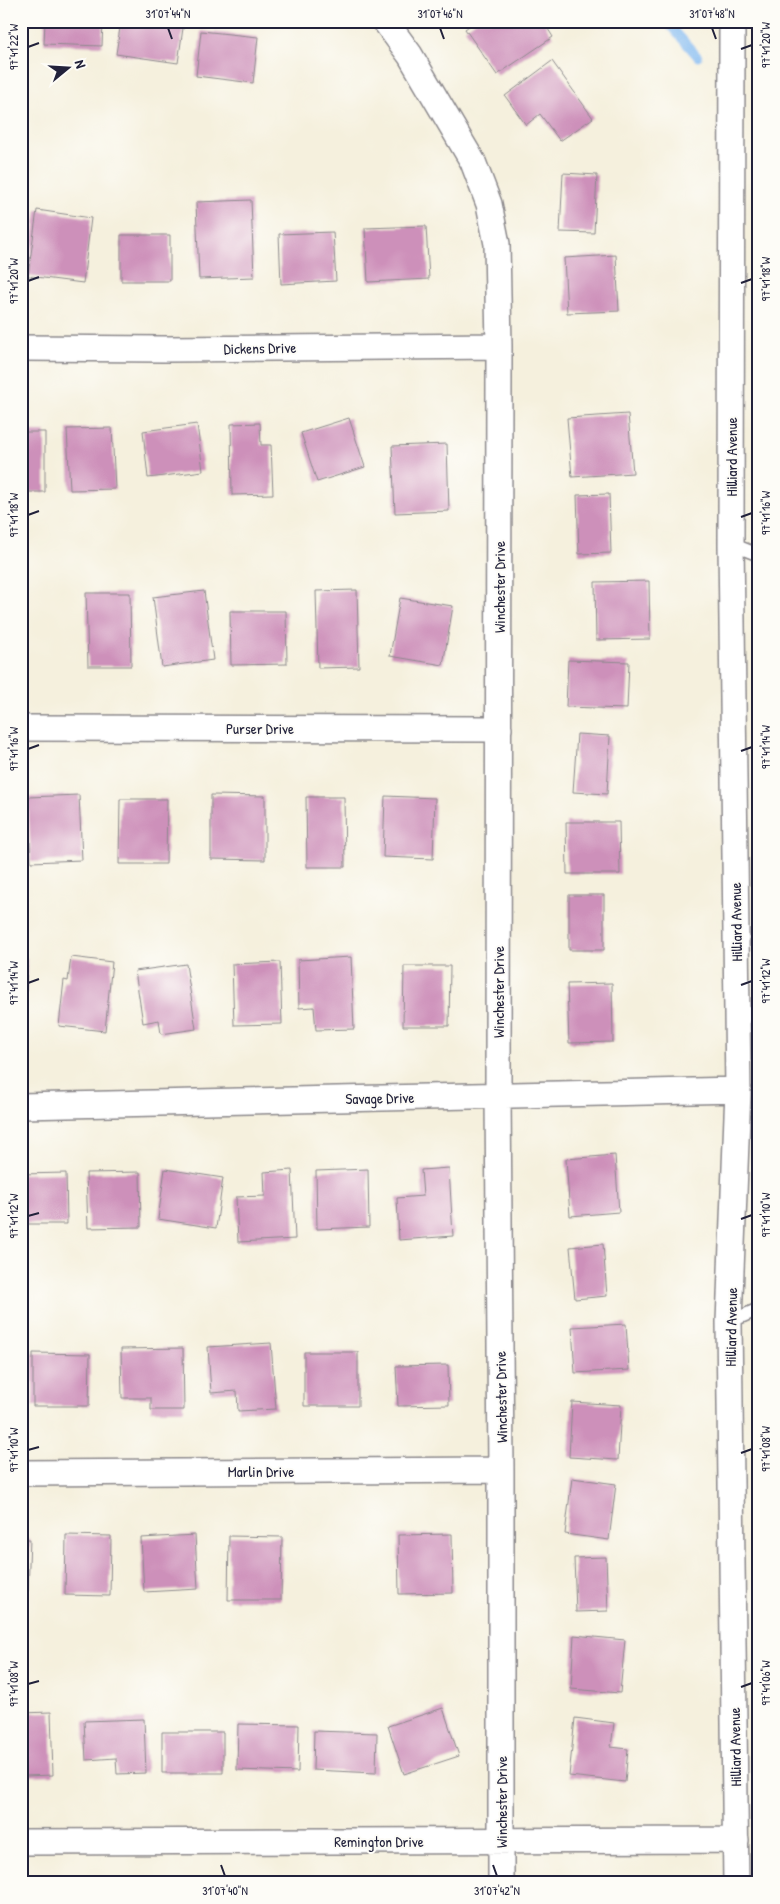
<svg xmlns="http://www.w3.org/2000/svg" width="780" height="1904" viewBox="0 0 780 1904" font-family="'Patrick Hand',sans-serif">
	<rect width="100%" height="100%" fill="#fdfcf7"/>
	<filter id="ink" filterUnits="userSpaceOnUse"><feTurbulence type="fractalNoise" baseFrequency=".02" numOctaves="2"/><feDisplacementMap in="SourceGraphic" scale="10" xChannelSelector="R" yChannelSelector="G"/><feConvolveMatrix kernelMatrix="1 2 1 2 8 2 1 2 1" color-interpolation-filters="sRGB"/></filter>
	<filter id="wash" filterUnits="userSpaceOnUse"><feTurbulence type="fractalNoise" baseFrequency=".0096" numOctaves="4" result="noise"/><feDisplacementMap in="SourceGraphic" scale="20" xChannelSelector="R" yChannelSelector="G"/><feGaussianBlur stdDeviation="1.12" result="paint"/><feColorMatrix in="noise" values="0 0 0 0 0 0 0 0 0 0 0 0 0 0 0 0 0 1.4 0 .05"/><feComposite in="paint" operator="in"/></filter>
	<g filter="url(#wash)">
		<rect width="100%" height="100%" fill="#f5f0dd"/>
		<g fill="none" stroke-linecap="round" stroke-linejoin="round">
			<!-- stream -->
			<path stroke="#81b9f1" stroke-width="9" d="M666,21L698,57"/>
		</g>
		<g id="blocks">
			<!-- building -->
			<path fill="#cd90ba" d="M45,21H103L102,46L44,44Z
				M121,21H184L178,63L116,54Z
				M476,21H543L553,37L497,75L465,29Z
				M201,31L258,37L253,83L196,76Z
				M552,61L593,118L560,141L540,114L526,125L505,96Z
				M563,173L597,175L594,233L560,232Z
				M251,200L254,277L199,279L196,202Z
				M37,210L91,218L83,283L28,276Z
				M426,226L429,279L368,282L365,228Z
				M333,232L336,281L281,284L279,234Z
				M121,235H170V281H121Z
				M616,255L619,311L567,313L564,258Z
				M628,414L633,473L572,477L567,418Z
				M349,418L365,467L317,482L301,433Z
				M260,423L261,445H271L273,494L232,495L231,424Z
				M197,424L203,471L148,478L143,431Z
				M112,428L115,489L70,490L67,429Z
				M21,432H45V492H21Z
				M447,444L449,511L395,513L392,446Z
				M609,494L611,553L579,554L577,495Z
				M649,581L650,639L596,640L595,582Z
				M357,590L359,667L318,668L316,591Z
				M204,591L213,660L162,667L153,597Z
				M86,593H130L131,666H88Z
				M400,598L453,606L443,665L390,656Z
				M230,611H286L287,664L231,665Z
				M568,660L629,662L627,709L566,707Z
				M577,734L610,736L607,794L573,792Z
				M79,795L82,860L31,862L28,797Z
				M211,795L265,796V860L211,859Z
				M385,796L435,798L433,859L383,857Z
				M306,797H344L345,867H307Z
				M120,799H167L166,864H119Z
				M566,822H619L620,874H567Z
				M569,895H604V950H569Z
				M21,957L27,958L25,1030H21Z
				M71,957L112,962L105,1031L59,1026L64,980L68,981Z
				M351,957L354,1029L316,1030L314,1007L299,1008L298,960Z
				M280,962L282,1024L234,1025L232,964Z
				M186,964L196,1029L161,1034L159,1020L143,1023L135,971Z
				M404,966H450L449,1026H403Z
				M612,983L613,1042L569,1043L567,984Z
				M615,1155L619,1212L570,1216L566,1159Z
				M449,1168L453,1236L399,1240L397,1198L423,1196L421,1170Z
				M165,1169L223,1178L216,1228L158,1219Z
				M368,1169L369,1227L317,1229L316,1171Z
				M292,1170L295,1239L238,1242L236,1197L265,1196L264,1172Z
				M140,1172L141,1227L88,1228L86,1173Z
				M66,1173L67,1224H21V1174Z
				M603,1244L607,1296L575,1299L570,1247Z
				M626,1324L629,1370L575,1373L572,1327Z
				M271,1343L276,1409L238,1411L237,1391L211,1393L208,1347Z
				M183,1348L184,1410H151V1398H122L121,1349Z
				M304,1352H358V1406H304Z
				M33,1353L90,1354L89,1406H33Z
				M448,1365L449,1405L398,1406L396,1366Z
				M572,1402L621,1405L618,1460L569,1457Z
				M572,1478L616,1484L609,1540L565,1534Z
				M452,1534L453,1593L399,1594L398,1535Z
				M66,1535L111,1536L110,1596L65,1595Z
				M195,1535L198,1589L144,1592L141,1538Z
				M229,1536L282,1537L281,1600H228Z
				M21,1539H30L28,1591H21Z
				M606,1557L608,1611L576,1612L574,1558Z
				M574,1635L625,1640L620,1693L571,1689Z
				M443,1708L459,1756L404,1774L388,1726Z
				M51,1712L53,1775L25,1776L24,1748H21V1713Z
				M575,1718L614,1723L611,1747L628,1749L625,1782L569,1776Z
				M144,1719L146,1773L117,1774L116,1758L86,1760L84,1721Z
				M238,1724L299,1725L298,1772L237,1770Z
				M314,1731L377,1733L376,1773L313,1770Z
				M162,1732H223V1773H162Z"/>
		</g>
	</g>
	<g filter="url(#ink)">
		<use href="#blocks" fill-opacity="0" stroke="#8c898c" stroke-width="1"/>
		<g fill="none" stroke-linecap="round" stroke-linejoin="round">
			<!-- service casing -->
			<g stroke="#8c898c" stroke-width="15">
				<path id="service" d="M731,544L759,555
					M729,1322L759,1309"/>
			</g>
			<!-- minor casing -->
			<g stroke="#8c898c" stroke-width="28">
				<path id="minor" d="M385,21L410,55L473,162L489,204L497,244L499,346L498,1096L501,1470V1883
					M732,21L731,544L738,1090L729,1322L736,1883
					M21,348L165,349L499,346
					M21,728L499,729
					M21,1106L738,1090
					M21,1473L501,1470
					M21,1842L736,1840"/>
			</g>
			<!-- service -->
			<use href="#service" stroke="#fff" stroke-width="12"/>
			<!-- minor -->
			<use href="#minor" stroke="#fff" stroke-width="25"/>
		</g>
	</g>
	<!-- ticks -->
	<path fill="none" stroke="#22223b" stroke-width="2" d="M168,28L172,39M440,28L444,39M712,28L716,39M28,47L39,43M741,49L752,45M28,281L39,277M741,283L752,279M28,515L39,511M741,517L752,513M28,749L39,745M741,751L752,747M28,983L39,979M741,985L752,981M28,1216L39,1213M741,1219L752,1215M28,1450L39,1447M741,1453L752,1449M28,1684L39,1681M741,1687L752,1683M221,1865L225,1876M493,1865L497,1876"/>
	<g text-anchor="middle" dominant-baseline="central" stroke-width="4" stroke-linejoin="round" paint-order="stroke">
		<!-- street labels -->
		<g font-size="15" fill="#22223b" stroke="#fdfcf7">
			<text transform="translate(260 348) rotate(-1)">Dickens Drive</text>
			<text transform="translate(731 457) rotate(-90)">Hilliard Avenue</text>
			<text transform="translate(499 587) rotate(-90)">Winchester Drive</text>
			<text x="260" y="728">Purser Drive</text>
			<text transform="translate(736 922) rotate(-91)">Hilliard Avenue</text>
			<text transform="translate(498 992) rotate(-90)">Winchester Drive</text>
			<text transform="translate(380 1098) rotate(-1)">Savage Drive</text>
			<text transform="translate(731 1327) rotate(-89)">Hilliard Avenue</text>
			<text transform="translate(501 1397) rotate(-91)">Winchester Drive</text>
			<text x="261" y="1471">Marlin Drive</text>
			<text transform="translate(735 1747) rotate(-91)">Hilliard Avenue</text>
			<text transform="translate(501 1802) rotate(-90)">Winchester Drive</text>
			<text x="379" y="1841">Remington Drive</text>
		</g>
	</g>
	<!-- margin -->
	<rect width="780" height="1904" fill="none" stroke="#fdfcf7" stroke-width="55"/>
	<!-- north arrow -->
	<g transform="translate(68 68) rotate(72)" stroke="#fdfcf7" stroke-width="4" paint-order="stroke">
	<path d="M0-4L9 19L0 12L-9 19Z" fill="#22223b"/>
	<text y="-8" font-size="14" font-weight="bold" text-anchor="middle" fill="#22223b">N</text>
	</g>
	<rect x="28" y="28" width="724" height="1848" fill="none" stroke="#22223b" stroke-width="2"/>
	<g font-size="12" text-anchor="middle" fill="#22223b">
		<text x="168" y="18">31°07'44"N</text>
		<text x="440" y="18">31°07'46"N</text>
		<text x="712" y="18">31°07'48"N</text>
		<text transform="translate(766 45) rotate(-90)" y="4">97°41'20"W</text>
		<text transform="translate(14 47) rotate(-90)" y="4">97°41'22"W</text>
		<text transform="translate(766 279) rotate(-90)" y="4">97°41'18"W</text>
		<text transform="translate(14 281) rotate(-90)" y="4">97°41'20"W</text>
		<text transform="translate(766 513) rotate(-90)" y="4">97°41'16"W</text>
		<text transform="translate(14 515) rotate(-90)" y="4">97°41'18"W</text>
		<text transform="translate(766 747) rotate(-90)" y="4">97°41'14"W</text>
		<text transform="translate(14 749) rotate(-90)" y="4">97°41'16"W</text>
		<text transform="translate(766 981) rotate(-90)" y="4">97°41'12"W</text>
		<text transform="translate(14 983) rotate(-90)" y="4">97°41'14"W</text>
		<text transform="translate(766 1215) rotate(-90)" y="4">97°41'10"W</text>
		<text transform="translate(14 1216) rotate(-90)" y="4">97°41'12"W</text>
		<text transform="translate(766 1449) rotate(-90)" y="4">97°41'08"W</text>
		<text transform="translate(14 1450) rotate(-90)" y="4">97°41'10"W</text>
		<text transform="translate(766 1683) rotate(-90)" y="4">97°41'06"W</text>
		<text transform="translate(14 1684) rotate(-90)" y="4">97°41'08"W</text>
		<text x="225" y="1895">31°07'40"N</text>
		<text x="497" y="1895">31°07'42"N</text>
	</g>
</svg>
